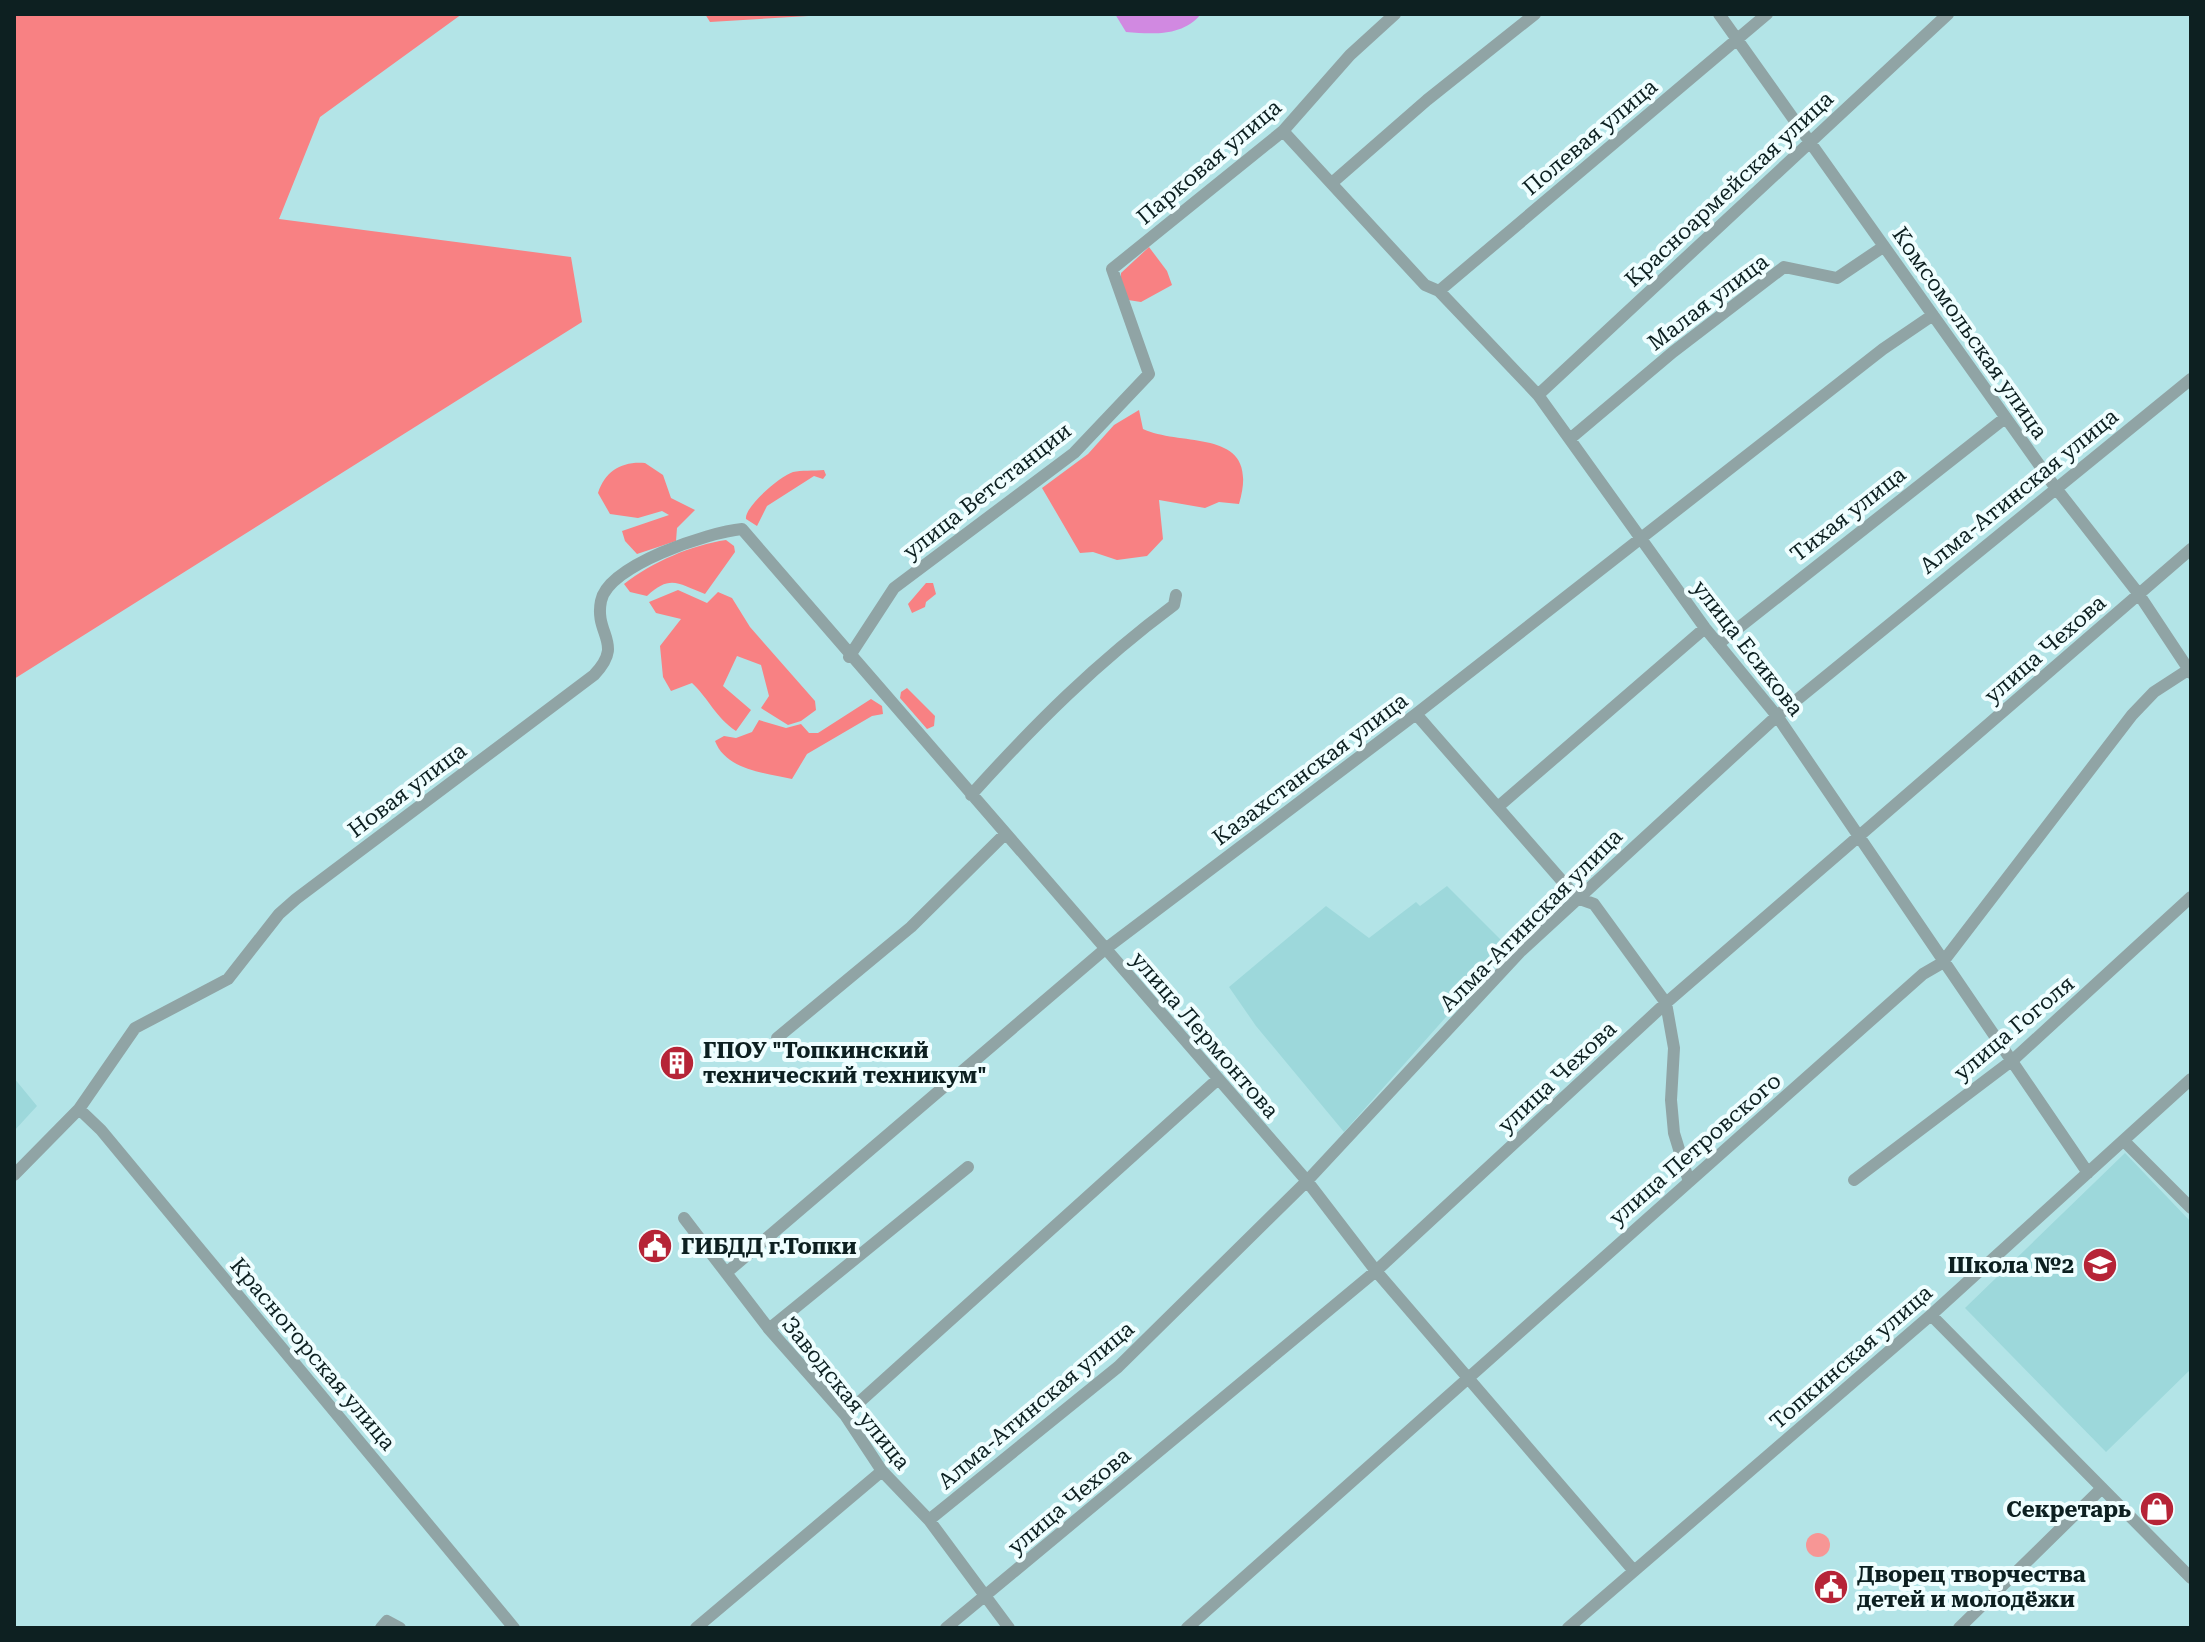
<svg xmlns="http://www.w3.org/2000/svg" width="2205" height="1642" viewBox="0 0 2205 1642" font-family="'Roboto Serif',serif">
	<rect width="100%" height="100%" fill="#b3e4e7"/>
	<!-- built -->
	<path fill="#9dd8db" d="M1447,886L1508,947L1344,1132L1256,1026L1229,987L1326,906L1369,938L1416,902L1420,906Z
		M14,1078L37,1106L14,1131Z
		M2125,1153L2191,1222V1369L2106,1452L1965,1308Z"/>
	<!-- green -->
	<path fill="#f79695" d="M1806 1545a12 12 0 1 1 24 0a12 12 0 1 1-24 0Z"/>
	<!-- forest -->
	<path fill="#f88183" d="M14,14H462L320,117L279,219L571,257L582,322L14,679Z
		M705,14H842L710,22Z
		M1149,247L1167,271L1172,285L1141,302L1128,300L1121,285V273Z
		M1139,410L1143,429C1184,448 1262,426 1239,504L1219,502L1205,508L1159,500L1163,539L1147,556L1117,560L1093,552L1080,553L1042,488L1088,454L1114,425Z
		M645,463L663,475L671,498L695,510L677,528L676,541L637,554L625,541L622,531L669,515L662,511L638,518L610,514L598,493C605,471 622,461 645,463Z
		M824,470L826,475L823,479L814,476L767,506L757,526L746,519C744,507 780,476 793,472C801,470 814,471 824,470Z
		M726,540L734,546L735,552L705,594C678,584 671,574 647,596L630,592L624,584C652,562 692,545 726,540Z
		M926,583H933L936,594L926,602L925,607L912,613L908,604Z
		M678,590L707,603L718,592L732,598L750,627L815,701L816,710L801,721L788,725L761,708L769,696L761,665L737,656L723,686L751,710L736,731C716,718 709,699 692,683L671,691L663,677L660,646L681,619L656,613L649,602Z
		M907,688L935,716L934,726L927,729L900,698L901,692Z
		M871,699L882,706L883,714L872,716L807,754L792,779C765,773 726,770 715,741L724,736L736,738L752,732L759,720L786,728L801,724L809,733H818Z"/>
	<!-- water -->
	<path fill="#d189e1" d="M1115,14H1201C1182,37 1153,34 1126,32Z"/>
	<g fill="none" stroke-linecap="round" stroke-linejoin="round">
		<!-- minor -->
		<path stroke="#90a4a5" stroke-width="12" d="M1719,14L2055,487L2138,593L2191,673
			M1283,131L1425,285L1439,291L1538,395L1705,628L1777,716L2088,1173
			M1333,182L1427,100L1535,14
			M1439,291L1767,14
			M1538,395L1948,14
			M1571,438L1673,352L1784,267L1837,278L1883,247
			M1718,644L2005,418
			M849,657L894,588L1074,453L1149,374L1112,269L1283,131L1350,55L1395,14
			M1416,714L1577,898L1594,904L1666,1003L1674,1048L1671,1100L1674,1133L1689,1182
			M971,795C1035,724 1096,663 1174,605L1176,595
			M1499,806L1705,628
			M777,1038L911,927L1005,834
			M79,1109L101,1130L514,1628
			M2124,1141L2191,1208
			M14,1175L79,1109L135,1028L228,979L279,914L296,899L594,675C625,643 594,635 601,601C608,565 709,532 742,529L1307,1181L1376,1271L1634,1571
			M1854,1180L2014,1059L2191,897
			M684,1218L769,1329L845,1415L882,1471L929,1520L1009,1628
			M726,1273L1104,950L1416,714L1883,349L1933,315
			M1931,1315L2191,1578
			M769,1329L968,1167
			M845,1415L1217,1080
			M929,1520L1118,1367L1307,1181L1521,951L1777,716L2191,379
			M381,1628L387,1621L400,1628
			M696,1628L882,1471
			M946,1628L1376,1271L1666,1003L2191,549
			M1187,1628L1923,974L1942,963L2132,715L2154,692L2191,668
			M1568,1628L1931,1315L2191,1079
			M1959,1628L2102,1488"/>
	</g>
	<!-- icons -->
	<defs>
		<g id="building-disc" transform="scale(1.8)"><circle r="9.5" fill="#b62437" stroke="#effeff"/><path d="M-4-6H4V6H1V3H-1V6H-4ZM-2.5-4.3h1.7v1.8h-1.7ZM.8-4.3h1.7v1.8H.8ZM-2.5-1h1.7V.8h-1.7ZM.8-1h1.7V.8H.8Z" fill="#fff"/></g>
		<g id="civic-disc" transform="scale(1.8)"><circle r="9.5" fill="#b62437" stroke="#effeff"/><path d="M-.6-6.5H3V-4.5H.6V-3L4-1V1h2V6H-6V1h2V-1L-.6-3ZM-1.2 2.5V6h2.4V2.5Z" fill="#fff"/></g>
		<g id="school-disc" transform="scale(1.8)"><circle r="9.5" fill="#b62437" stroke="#effeff"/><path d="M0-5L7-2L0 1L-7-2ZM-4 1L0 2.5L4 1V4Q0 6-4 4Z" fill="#fff"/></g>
		<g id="shop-disc" transform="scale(1.8)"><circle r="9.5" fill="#b62437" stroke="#effeff"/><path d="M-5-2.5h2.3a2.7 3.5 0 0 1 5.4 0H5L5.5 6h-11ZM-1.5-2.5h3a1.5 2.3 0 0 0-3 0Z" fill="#fff"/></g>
	</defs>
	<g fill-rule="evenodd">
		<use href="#building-disc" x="677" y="1063"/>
		<use href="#civic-disc" x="655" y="1246"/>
		<use href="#school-disc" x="2100" y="1265"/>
		<use href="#shop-disc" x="2157" y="1509"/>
		<use href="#civic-disc" x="1831" y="1587"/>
	</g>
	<g text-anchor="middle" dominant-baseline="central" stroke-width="8" stroke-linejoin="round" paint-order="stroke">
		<!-- street labels -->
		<g font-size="22" fill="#0d2021" stroke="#effeff">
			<text transform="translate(1590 137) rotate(-40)">Полевая улица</text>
			<text transform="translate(1209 162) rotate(-40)">Парковая улица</text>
			<text transform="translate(1729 189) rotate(-43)">Красноармейская улица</text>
			<text transform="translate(1708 302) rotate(-37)">Малая улица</text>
			<text transform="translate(1970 333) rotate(55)">Комсомольская улица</text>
			<text transform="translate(987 491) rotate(-38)">улица Ветстанции</text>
			<text transform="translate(2019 491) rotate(-39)">Алма-Атинская улица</text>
			<text transform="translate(1848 514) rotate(-38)">Тихая улица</text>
			<text transform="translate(1748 648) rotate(52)">улица Есикова</text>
			<text transform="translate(2045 649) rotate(-41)">улица Чехова</text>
			<text transform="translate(1310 769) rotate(-37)">Казахстанская улица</text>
			<text transform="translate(407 790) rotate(-37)">Новая улица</text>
			<text transform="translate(1531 920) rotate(-45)">Алма-Атинская улица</text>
			<text transform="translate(2014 1028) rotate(-40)">улица Гоголя</text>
			<text transform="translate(1205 1035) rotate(49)">улица Лермонтова</text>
			<text transform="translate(1557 1077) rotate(-43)">улица Чехова</text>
			<text transform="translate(1695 1149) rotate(-41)">улица Петровского</text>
			<text transform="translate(313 1354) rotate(50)">Красногорская улица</text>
			<text transform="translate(1851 1357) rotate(-41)">Топкинская улица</text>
			<text transform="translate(846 1393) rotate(51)">Заводская улица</text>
			<text transform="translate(1036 1405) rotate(-40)">Алма-Атинская улица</text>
			<text transform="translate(1069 1501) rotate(-40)">улица Чехова</text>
		</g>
		<!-- poi labels -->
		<g font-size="22" font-weight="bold" fill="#0d2021" stroke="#effeff" text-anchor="start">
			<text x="703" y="1050">ГПОУ "Топкинский<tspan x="703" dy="25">технический техникум"</tspan></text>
			<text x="681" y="1246">ГИБДД г.Топки</text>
			<text x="2074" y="1265" text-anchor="end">Школа №2</text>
			<text x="2131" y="1509" text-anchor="end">Секретарь</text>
			<text x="1857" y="1574">Дворец творчества<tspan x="1857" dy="25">детей и молодёжи</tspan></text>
		</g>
	</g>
	<!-- border -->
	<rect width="2205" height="1642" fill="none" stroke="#0d2021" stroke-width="32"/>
</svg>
